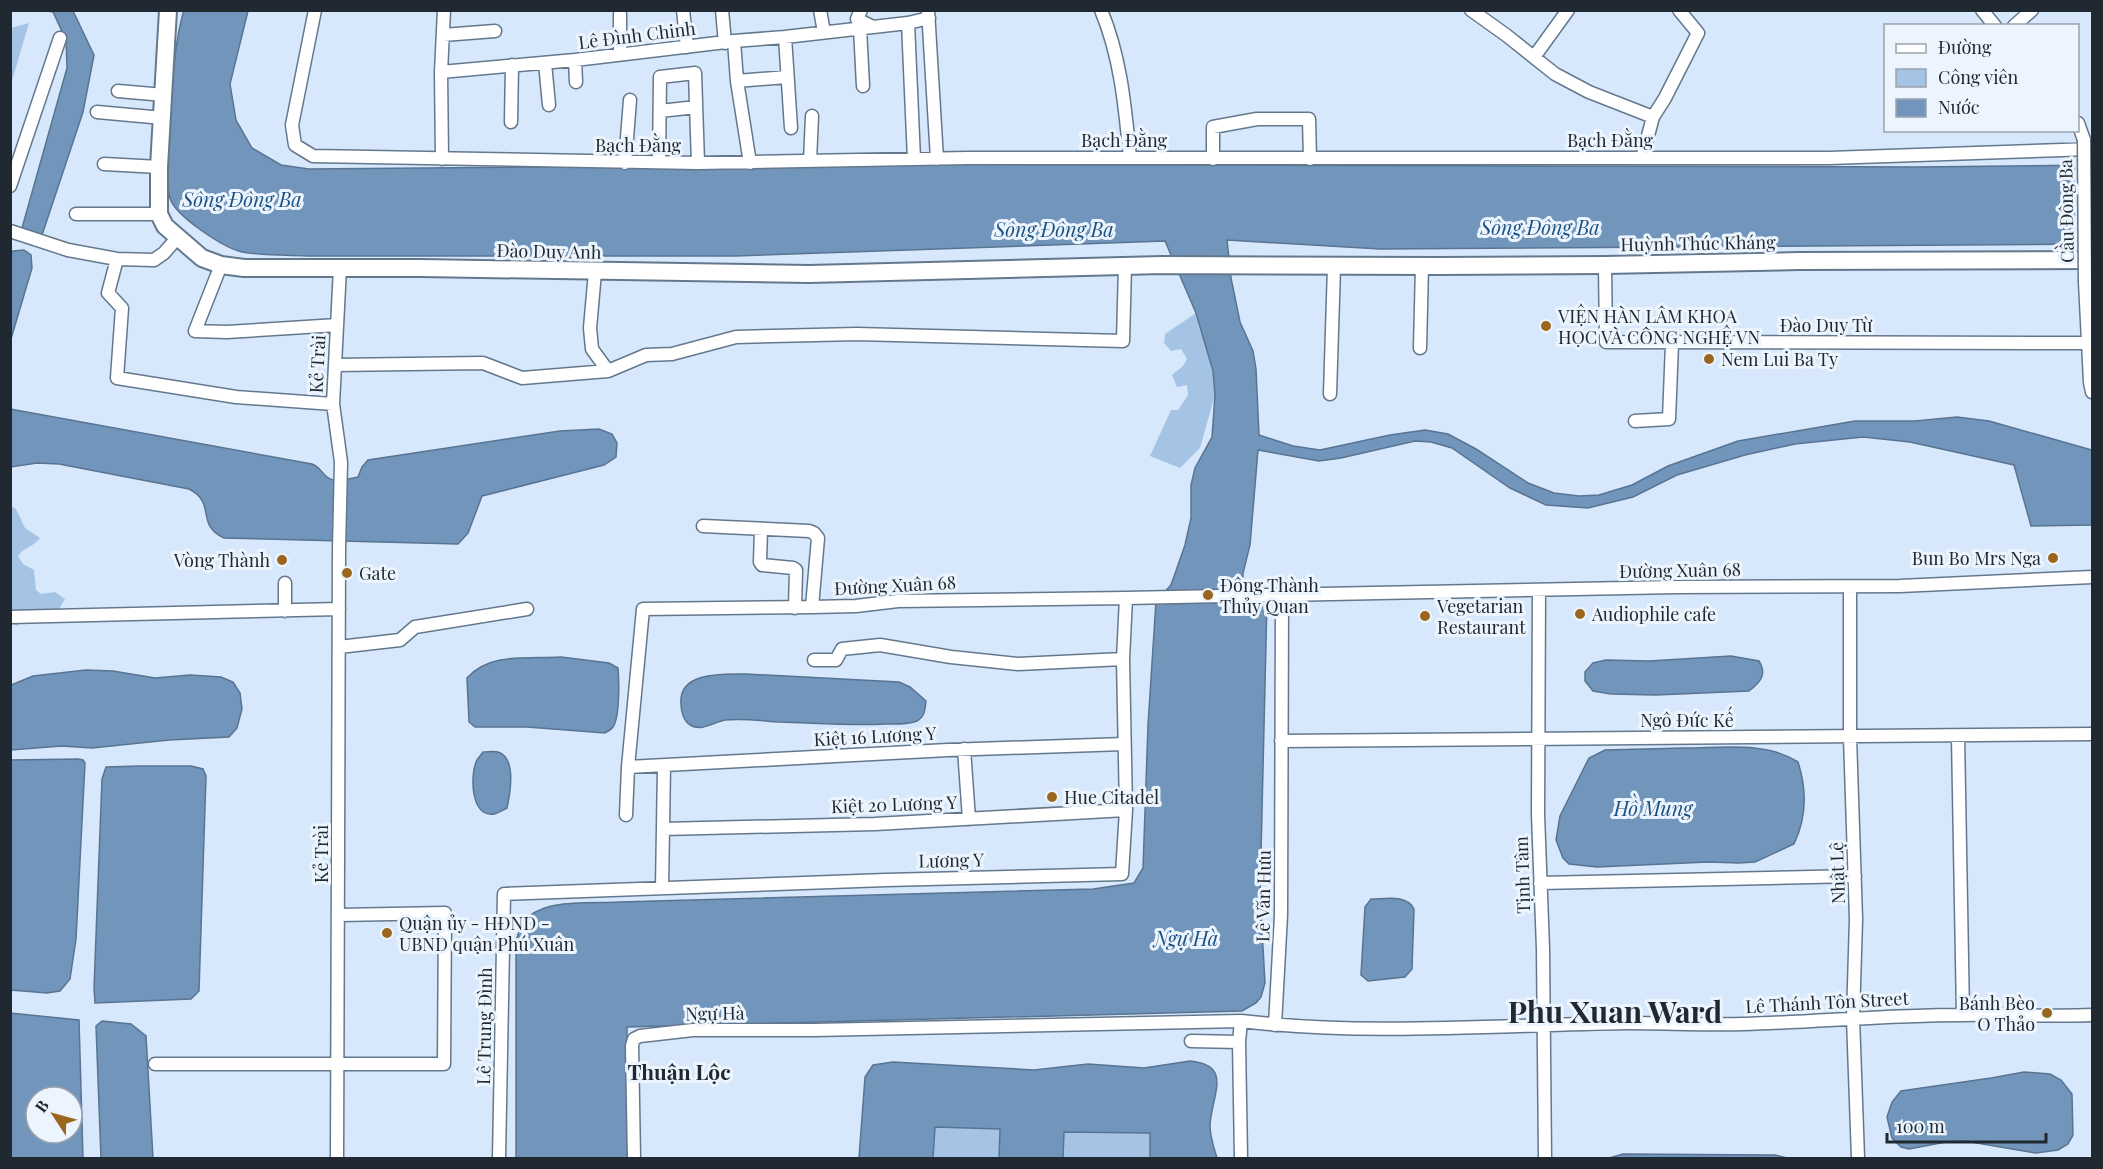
<svg xmlns="http://www.w3.org/2000/svg" width="2103" height="1169" viewBox="0 0 2103 1169" font-family="'Playfair Display',serif">
	<rect width="100%" height="100%" fill="#d7e8fc"/>
	<!-- green -->
	<path fill="#a4c3e5" d="M29,23L11,84V28Z
		M1196,313L1213,371L1215,395L1200,448L1180,468L1150,456L1171,410H1178L1188,395L1187,385L1177,387L1172,375L1183,366L1187,359L1181,349L1171,351L1164,343L1165,334Z
		M11,506L16,509L25,528L40,538C32,548 24,547 18,556L23,564L34,570L36,590L41,594L55,592L65,599L58,611L27,617L17,626L11,623Z
		M934,1127L1000,1129L999,1158H934Z
		M1064,1132L1151,1133L1150,1158H1063Z"/>
	<!-- water -->
	<path fill="#7195bb" stroke="#597492" stroke-width="1.5" fill-rule="evenodd" d="M184,10L248,11L230,84L236,120L252,148L281,165L309,169L855,164L1915,167L2092,165V244L1380,249L1227,240L1231,278L1240,322L1253,351L1256,369L1259,435L1293,446L1320,450L1390,435L1425,430L1448,434L1476,449L1528,483L1554,493L1579,496L1599,495L1632,485L1668,466L1738,441L1855,421H1915L1957,417L1989,421L2092,450V525L2031,526L2014,465L1910,442L1863,437L1795,444L1745,455L1677,475L1633,497L1588,508L1546,505L1510,488L1452,448L1431,442L1415,441L1341,458L1319,461L1258,450L1250,545L1243,573V585L1248,593L1267,601L1260,894L1265,983L1261,997L1256,1003L1242,1011L627,1027V1158H516V941C518,936 519,929 522,924C540,897 591,904 619,902L1093,889L1134,883L1143,868L1148,725L1156,601L1171,585L1185,545L1191,518V485L1195,468L1212,437L1215,395L1213,371L1196,313L1165,241L735,256H311C289,255 264,256 242,252C224,248 175,216 170,198C163,172 167,142 170,115C173,80 174,44 184,10Z
		M47,11H73L94,55L83,112L42,235L22,228L67,68L66,40L53,12Z
		M24,250L31,255L32,268L11,339V254L13,251Z
		M10,409L312,464C320,467 321,472 327,477C334,483 350,479 358,477L362,467L368,460L560,431L599,429L612,434L617,443L616,457L604,465L482,496L468,533L458,544L224,538C195,525 217,503 189,489L59,464L37,463L11,467Z
		M1731,656L1759,661C1767,674 1761,682 1749,691L1656,695L1611,694L1593,691L1585,681V672L1593,663L1606,660L1649,661Z
		M561,657L609,663L618,668C619,680 620,717 613,727C611,730 608,731 605,733L527,727H475L469,722L467,678C490,652 529,659 561,657Z
		M86,670L113,671L155,678L190,675L221,677L233,682L240,693L242,709L237,728L229,737L169,740L92,748L62,746L11,750V685L33,676Z
		M746,674L899,682L910,687L926,701C925,709 925,717 917,721C908,725 895,724 885,724C850,726 816,723 780,722C763,721 743,718 725,720C714,722 702,732 690,725C684,721 681,712 681,704C678,671 724,674 746,674Z
		M1684,748C1721,748 1766,741 1798,762C1807,790 1807,817 1794,844L1755,862L1739,863L1708,862L1597,867L1569,864L1563,858L1556,840L1560,816L1589,758L1605,750Z
		M483,752C488,752 494,751 498,752C517,758 510,794 507,808C503,810 498,813 494,814C470,818 470,773 477,760C479,757 481,755 483,752Z
		M78,759L83,760L85,763L76,939L70,979L60,991L47,993L11,990V760Z
		M139,766H191L203,769L206,776L199,991L191,999L95,1003L94,988L102,779L106,767Z
		M1371,899C1385,899 1407,894 1414,909L1412,969L1405,977L1368,981L1361,975L1365,907Z
		M10,1013L79,1020L83,1158H11ZM36,1097H72V1133H36Z
		M102,1021L131,1024L146,1036L153,1158H101L96,1026Z
		M1190,1061C1234,1065 1211,1096 1210,1126C1210,1137 1214,1148 1217,1158H1150V1133L1064,1132L1063,1158H999L1000,1129L935,1127L933,1158H859L865,1077L873,1065L893,1062L1034,1070L1088,1064L1144,1068Z
		M2024,1072L2050,1074L2061,1080L2072,1094L2073,1135L2068,1144L2058,1150L2036,1153L1965,1141L1946,1142L1909,1149L1901,1147L1892,1138L1887,1117L1892,1102L1901,1091L1991,1078Z
		M1623,1154L1775,1155L1787,1158H1609Z"/>
	<!-- pier -->
	<path fill="#d7e8fc" d="M2075,162H2092V247H2075Z"/>
	<g fill="none" stroke-linecap="round" stroke-linejoin="round">
		<!-- minor casing -->
		<g stroke="#64788d" stroke-width="15">
			<path id="minor" d="M315,10L292,125L295,145L313,156L698,163L968,158H1829L2092,149
				M683,10L687,47
				M722,10L725,43
				M820,10L824,32
				M861,10L857,19L871,26
				M928,10L937,159
				M1101,10C1121,58 1125,107 1130,158
				M1471,10L1506,35L1555,74L1589,92L1653,117
				M1982,10L1995,26
				M908,23L914,159
				M2014,26L2032,10
				M860,28L863,86
				M443,35L495,31
				M785,37L791,128
				M734,41L737,81L750,163
				M620,54V14
				M1534,57L1568,10
				M575,60L576,82
				M545,63L549,105
				M441,72L575,60L734,41L785,37L908,23L929,18
				M737,81L787,77
				M118,91L164,95
				M660,111L696,107
				M97,112L163,118
				M511,122L512,65
				M2078,123L2084,140
				M1642,158L1653,117L1665,98L1698,33L1679,10
				M442,159L441,72L444,10
				M1213,159V127L1257,119H1309L1310,159
				M810,161L812,116
				M659,162L660,77L695,73L698,163
				M625,163L630,100
				M104,164L159,167
				M10,186L60,38
				M76,214H159
				M10,231L68,250L117,259L154,260L164,253L178,237
				M117,259L108,293L122,308L117,378L236,397L333,404
				M221,265L195,331L227,332L337,325
				M1605,265L1606,342L2088,343
				M595,272L590,328L592,349L608,371
				M2085,282L2090,382L2092,392
				M1420,348L1422,266
				M335,365L483,363L522,378L608,371L646,355L672,354L736,337L857,334L1123,341L1125,266
				M1330,394L1334,267
				M1635,421L1669,419L1672,344
				M703,526L809,531L814,533L818,538L812,607
				M761,529L760,562L762,565L793,568L796,570L795,608
				M285,583V611
				M1850,587V737L1856,919L1853,1018L1858,1158
				M1539,590L1538,814L1543,949L1545,1158
				M10,617L339,609
				M339,647L400,640L415,627L527,609
				M814,660H836L842,649L880,645L951,657L1018,664L1123,659
				M1958,736L1963,1015
				M1281,741L2092,734
				M964,749L969,819
				M628,767L948,750L1124,744
				M626,815L628,767L643,609L812,607L856,606L898,601L1126,598L1677,587L1900,586L2092,577
				M663,829L875,824L1126,810
				M1540,883L1855,876
				M662,888L664,766
				M1275,1025L1281,915L1282,595
				M1191,1041L1239,1042
				M155,1064H444L445,913L339,915
				M337,1158L339,549L341,462L333,404L340,268
				M499,1158L504,894L886,880L1122,874L1126,810L1123,659L1126,598
				M634,1158L632,1046L634,1039L640,1036L693,1030H814L1241,1021C1369,1036 1498,1025 1626,1023C1665,1023 1705,1025 1744,1024C1816,1022 1889,1015 1961,1015C2005,1014 2049,1017 2092,1015
				M1241,1158L1239,1042L1241,1021"/>
		</g>
		<!-- major casing -->
		<g stroke="#64788d" stroke-width="20">
			<path id="major" d="M168,10L159,167V214L165,226L202,258L221,265L244,268H421L809,274L1162,265L1437,266L1605,265L1799,261L2092,260"/>
		</g>
		<!-- minor -->
		<use href="#minor" stroke="#fff" stroke-width="12"/>
		<!-- major -->
		<use href="#major" stroke="#fff" stroke-width="16"/>
		<!-- minor-bridge casing -->
		<g stroke="#64788d" stroke-width="15" stroke-linecap="butt">
			<path id="minor-bridge" d="M2084,140L2085,282"/>
		</g>
		<!-- minor-bridge -->
		<use href="#minor-bridge" stroke="#fff" stroke-width="12"/>
	</g>
	<!-- markers -->
	<g fill="#9a661d" stroke="#ecf5fe" stroke-width="2">
		<circle cx="1546" cy="326" r="6"/>
		<circle cx="1709" cy="359" r="6"/>
		<circle cx="2053" cy="558" r="6"/>
		<circle cx="282" cy="560" r="6"/>
		<circle cx="347" cy="573" r="6"/>
		<circle cx="1208" cy="595" r="6"/>
		<circle cx="1580" cy="614" r="6"/>
		<circle cx="1425" cy="616" r="6"/>
		<circle cx="1052" cy="797" r="6"/>
		<circle cx="387" cy="933" r="6"/>
		<circle cx="2047" cy="1013" r="6"/>
	</g>
	<g text-anchor="middle" dominant-baseline="central" stroke-width="6" stroke-linejoin="round" paint-order="stroke">
		<!-- street labels -->
		<g font-size="18" fill="#202831" stroke="#ecf5fe">
			<text transform="translate(637 35) rotate(-7)">Lê Đình Chinh</text>
			<text x="1124" y="140">Bạch Đằng</text>
			<text x="1610" y="140">Bạch Đằng</text>
			<text x="638" y="145">Bạch Đằng</text>
			<text transform="translate(2066 211) rotate(-91)">Cầu Đông Ba</text>
			<text transform="translate(1698 243) rotate(-1)">Huỳnh Thúc Kháng</text>
			<text transform="translate(549 251) rotate(1)">Đào Duy Anh</text>
			<text x="1826" y="325">Đào Duy Từ</text>
			<text transform="translate(317 364) rotate(-87)">Kẻ Trài</text>
			<text transform="translate(1680 570) rotate(-1)">Đường Xuân 68</text>
			<text transform="translate(895 585) rotate(-3)">Đường Xuân 68</text>
			<text x="1687" y="720">Ngô Đức Kế</text>
			<text transform="translate(875 736) rotate(-3)">Kiệt 16 Lương Y</text>
			<text transform="translate(894 804) rotate(-2)">Kiệt 20 Lương Y</text>
			<text transform="translate(321 854) rotate(-90)">Kẻ Trài</text>
			<text transform="translate(951 860) rotate(-1)">Lương Y</text>
			<text transform="translate(1837 873) rotate(-92)">Nhật Lệ</text>
			<text transform="translate(1522 875) rotate(-92)">Tịnh Tâm</text>
			<text transform="translate(1263 896) rotate(-89)">Lê Văn Hưu</text>
			<text transform="translate(1827 1002) rotate(-3)">Lê Thánh Tôn Street</text>
			<text transform="translate(715 1013) rotate(-1)">Ngự Hà</text>
			<text transform="translate(484 1026) rotate(-89)">Lê Trung Đình</text>
		</g>
		<!-- poi labels -->
		<g font-size="18" fill="#202831" stroke="#ecf5fe" text-anchor="start">
			<text x="1558" y="316">VIỆN HÀN LÂM KHOA<tspan x="1558" dy="21">HỌC VÀ CÔNG NGHỆ VN</tspan></text>
			<text x="1721" y="359">Nem Lui Ba Ty</text>
			<text x="2041" y="558" text-anchor="end">Bun Bo Mrs Nga</text>
			<text x="270" y="560" text-anchor="end">Vòng Thành</text>
			<text x="359" y="573">Gate</text>
			<text x="1220" y="585">Đông Thành<tspan x="1220" dy="21">Thủy Quan</tspan></text>
			<text x="1437" y="606">Vegetarian<tspan x="1437" dy="21">Restaurant</tspan></text>
			<text x="1592" y="614">Audiophile cafe</text>
			<text x="1064" y="797">Hue Citadel</text>
			<text x="399" y="923">Quận ủy - HĐND -<tspan x="399" dy="21">UBND quận Phú Xuân</tspan></text>
			<text x="2035" y="1003" text-anchor="end">Bánh Bèo<tspan x="2035" dy="21">O Thảo</tspan></text>
		</g>
		<!-- water labels -->
		<g font-size="20" font-style="italic" fill="#1b5082" stroke="#ecf5fe">
			<text x="242" y="198">Sông Đông Ba</text>
			<text x="1540" y="226">Sông Đông Ba</text>
			<text x="1054" y="228">Sông Đông Ba</text>
			<text x="1653" y="807">Hồ Mung</text>
			<text x="1186" y="937">Ngự Hà</text>
		</g>
		<!-- quarter labels -->
		<g font-size="21" font-weight="bold" fill="#202831" stroke="#ecf5fe">
			<text x="679" y="1071">Thuận Lộc</text>
		</g>
		<!-- town labels -->
		<g font-size="30" font-weight="bold" fill="#202831" stroke="#ecf5fe">
			<text x="1615" y="1011">Phu Xuan Ward</text>
		</g>
	</g>
	<!-- border -->
	<rect width="2103" height="1169" fill="none" stroke="#202831" stroke-width="24"/>
	<!-- legend -->
	<rect x="1884" y="24" width="195" height="108" fill="#ecf5fe" stroke="#9aa3ac" stroke-width="1.5"/>
	<rect x="1896" y="44" width="30" height="9" fill="#ffffff" stroke="#9aa3ac" stroke-width="1.5"/>
	<text x="1938" y="54" font-size="18" fill="#202831">Đường</text>
	<rect x="1896" y="69" width="30" height="18" fill="#a4c3e5" stroke="#9aa3ac" stroke-width="1.5"/>
	<text x="1938" y="84" font-size="18" fill="#202831">Công viên</text>
	<rect x="1896" y="99" width="30" height="18" fill="#7195bb" stroke="#9aa3ac" stroke-width="1.5"/>
	<text x="1938" y="114" font-size="18" fill="#202831">Nước</text>
	<!-- north arrow -->
	<g transform="translate(54 1115) rotate(306)"><circle r="28" fill="#ecf5fe" stroke="#9aa3ac" stroke-width="1.5"/>
	<path d="M0-4.5L10 22L0 15L-10 22Z" fill="#9a661d"/>
	<text y="-9" font-size="16" font-weight="bold" text-anchor="middle" fill="#202831">B</text>
	</g>
	<!-- scale -->
	<path d="M1887 1133v9h159v-9" fill="none" stroke="#202831" stroke-width="3"/>
	<text x="1896" y="1133" font-size="18" fill="#202831" stroke="#ecf5fe" stroke-width="4.5" paint-order="stroke">100 m</text>
</svg>
